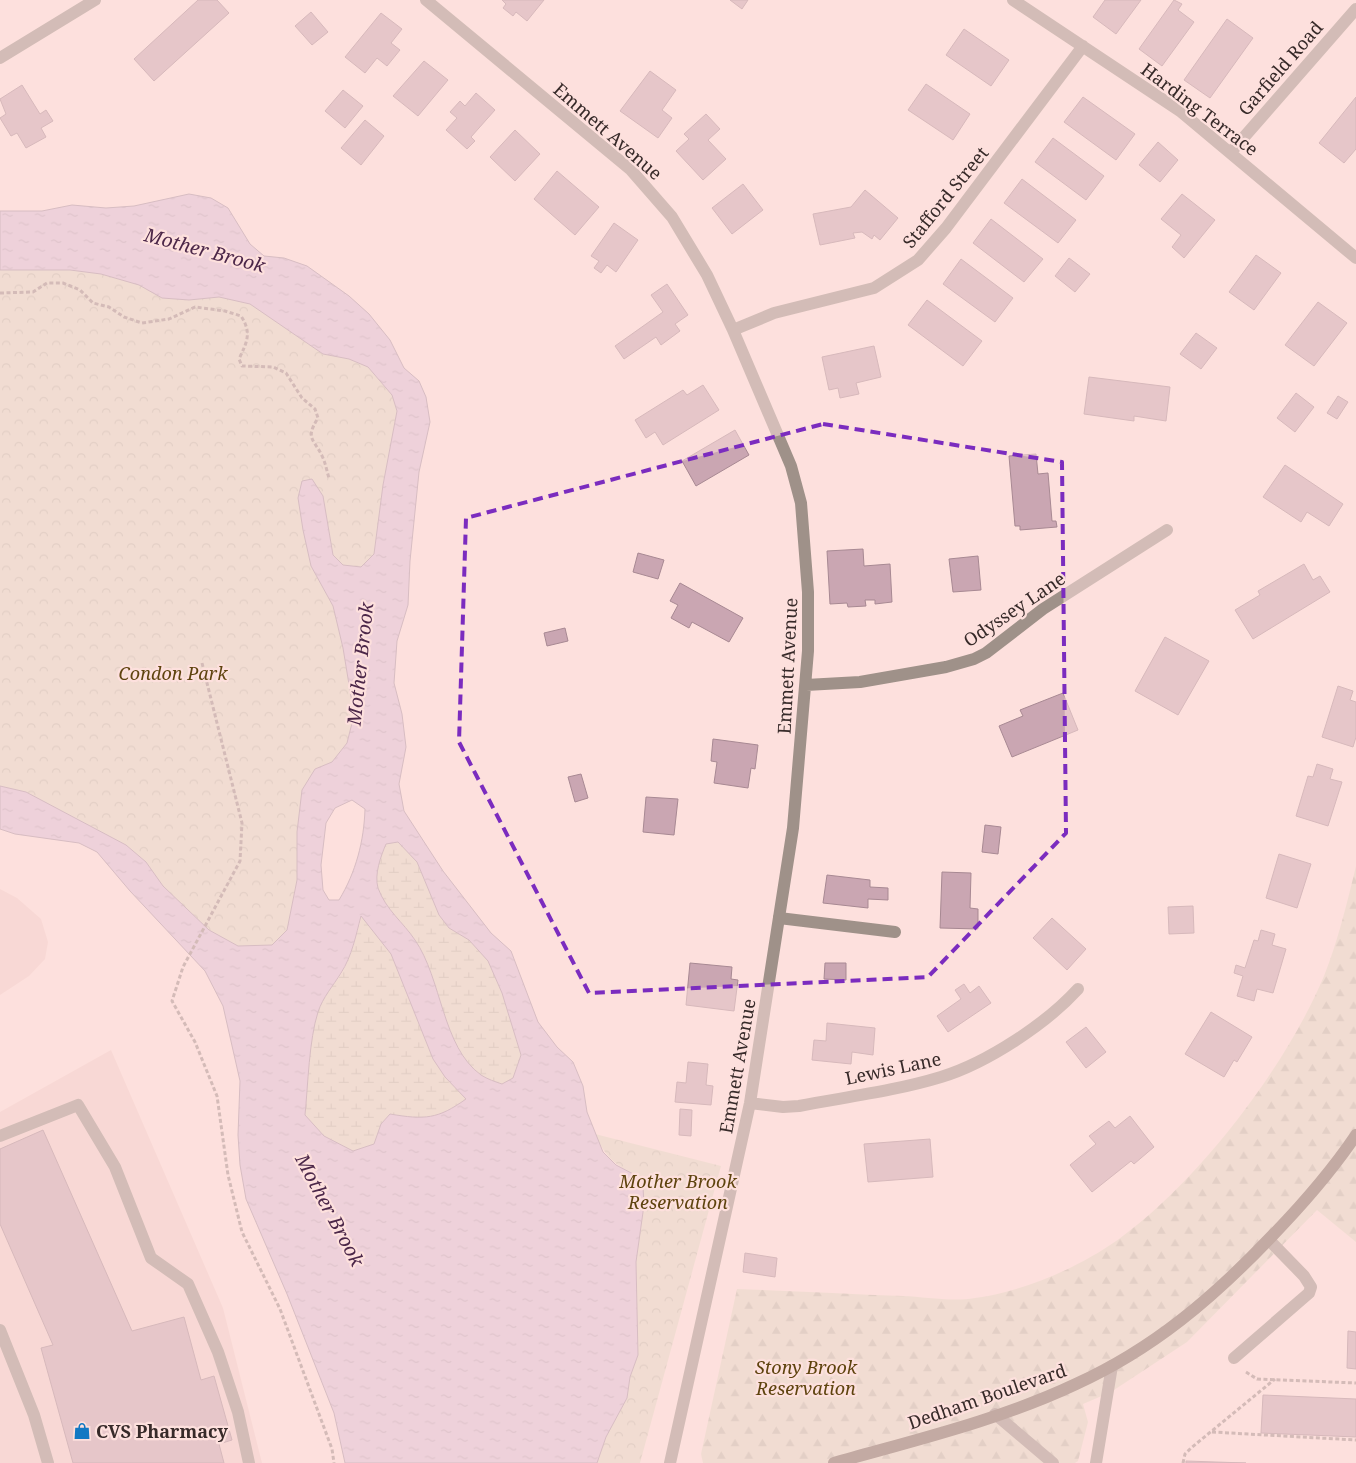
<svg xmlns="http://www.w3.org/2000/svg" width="1356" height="1463" viewBox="0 0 1356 1463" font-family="'Noto Serif',serif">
	<defs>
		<pattern id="forest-firs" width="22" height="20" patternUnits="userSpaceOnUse" patternTransform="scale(1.25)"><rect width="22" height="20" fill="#e3d8c6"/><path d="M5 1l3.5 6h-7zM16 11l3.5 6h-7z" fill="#c3baaa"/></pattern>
		<pattern id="wetland-marsh" width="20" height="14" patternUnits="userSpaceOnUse" patternTransform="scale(1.25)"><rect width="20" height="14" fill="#e3d8c6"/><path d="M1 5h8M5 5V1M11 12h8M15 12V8" fill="none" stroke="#c3baaa"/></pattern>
		<pattern id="park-crowns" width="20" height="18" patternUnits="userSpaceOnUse" patternTransform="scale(1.25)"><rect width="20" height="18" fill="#e3d8c6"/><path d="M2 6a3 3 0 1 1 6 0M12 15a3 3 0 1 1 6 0" fill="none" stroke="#c3baaa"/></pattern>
		<pattern id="water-ripples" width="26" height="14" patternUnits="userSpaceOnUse" patternTransform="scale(1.25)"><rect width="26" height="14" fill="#dbbfd7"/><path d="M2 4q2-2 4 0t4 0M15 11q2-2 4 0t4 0" fill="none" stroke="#bda4b9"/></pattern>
	</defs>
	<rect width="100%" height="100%" fill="#fde0dd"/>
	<!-- built -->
	<path fill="#f2cfcc" d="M0,889L17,898L41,919L48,942L45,959L29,976L0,995Z
		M111,1050L223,1308L262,1463H0V1112Z"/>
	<!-- forest -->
	<path fill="url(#forest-firs)" d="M1356,866V1242L1317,1210L1187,1342L1111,1392L1083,1404L1088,1422L1078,1461L1075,1463H703L701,1454L737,1289C792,1291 848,1294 903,1296C926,1297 952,1302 975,1298C1025,1291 1078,1268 1119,1239C1199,1181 1286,1067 1324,976C1338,941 1347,903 1356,866Z"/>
	<!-- wetland -->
	<path fill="url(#wetland-marsh)" d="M399,842L417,862L439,915L449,928L469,940L488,960L502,993L521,1055L513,1078L502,1084C496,1082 487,1079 481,1075C441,1046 442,979 415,940C403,921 385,910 378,888C374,874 381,856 386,843Z
		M362,915L391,954L433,1059L445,1077L467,1099C435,1119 427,1120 390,1114L381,1124L374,1145L353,1151L324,1136L305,1115C308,1086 309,1039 318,1012C323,996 333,986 342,973C352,955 357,934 362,915Z"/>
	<!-- park -->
	<path fill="url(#park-crowns)" d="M0,270H70L101,274L139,285L162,298L189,300L219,297L250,304L323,354L349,359L368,367L392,395L397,411L383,485L374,554L361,567L343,565L333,555L323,496L311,566L333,606L343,648L354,715L347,743L332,762L315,769L297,832V880L287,930L272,945L238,946L209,930L163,886L146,862L126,845L26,792L0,786Z
		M595,1134L721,1166L640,1463H597L606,1437L627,1398L630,1377L638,1355L636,1262L644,1205L637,1176C614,1164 606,1158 595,1134Z"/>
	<!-- water -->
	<path fill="url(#water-ripples)" stroke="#aa92a3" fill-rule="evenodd" d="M189,194L211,198L228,208L250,244L264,256L284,258L307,266L349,296L369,314L390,340L404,368L419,381L426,397L430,422L419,472L410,561L408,605L397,641L394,683L402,714L406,747L399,784L404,811L443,871L491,933L511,951L538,1022L557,1047L573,1062L583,1086L587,1112L603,1152L616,1165L637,1176L643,1187L644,1205L636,1262L638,1355L630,1377L627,1398L606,1437L597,1463H345L334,1413L287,1294L246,1199L240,1165L238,1135L240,1081L223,1006L205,971L130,891L97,852L79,843L15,834L0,829V786L26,792L126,845L146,862L163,886L209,930L238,946L272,945L287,930L297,880V832L302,790L315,769L332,762L347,743L354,715L343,648L333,606L311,566L303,530L298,498L302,481L312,479L323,496L333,555L343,565L361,567L374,554L383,485L397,411L392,395L368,367L349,359L323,354L250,304L219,297L189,300L162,298L139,285L101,274L70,270H0V211H42L72,205L106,208L134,206ZM352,800L365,809C364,841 356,872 339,900H329L323,890L321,865L326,823L335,808ZM398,842L417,862L439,915L449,928L469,940L488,961L502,993L521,1055L513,1078L502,1084C496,1082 487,1079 481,1075C442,1047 442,979 415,940C403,922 386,910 378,888C374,874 381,856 386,844ZM361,916L391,954L433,1059L445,1077L466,1099C438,1119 425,1120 390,1114L381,1124L374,1144L353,1151L324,1136L305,1115C308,1085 309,1040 318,1012C323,997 333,986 341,973C352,956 356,935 361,916Z"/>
	<!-- building -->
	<path fill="#caa6b2" stroke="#a88993" d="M198,0H217L229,13L154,81L134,59Z
		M502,0H544L527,21L516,12L513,16L503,8L506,4Z
		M730,0H748L742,9Z
		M1105,0H1141L1116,34L1093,17Z
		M1174,0L1182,4L1178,10L1194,22L1162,66L1139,49Z
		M311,12L328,32L312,45L295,26Z
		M381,13L402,29L391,43L400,50L387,66L377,58L365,73L345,57Z
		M1227,19L1253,38L1210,98L1184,80Z
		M964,29L1009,60L991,86L946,55Z
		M424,61L448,80L418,116L393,96Z
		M650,71L676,90L662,110L672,118L658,138L620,111Z
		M926,84L970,114L953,140L908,110Z
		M22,85L40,114L46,110L53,121L41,128L46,137L26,148L17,133L11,136L0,118L6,114L0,99Z
		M343,90L363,106L345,128L325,111Z
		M476,93L495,110L471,137L475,141L467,149L446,130L457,118L450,112L460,101L465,106Z
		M1083,97L1135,134L1116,160L1064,122Z
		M1356,97V149L1344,163L1319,143Z
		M706,114L720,129L708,140L726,159L703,180L676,151L689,139L684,134Z
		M365,120L384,136L361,165L341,148Z
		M515,130L540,154L515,181L490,157Z
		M1053,138L1104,176L1086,200L1035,162Z
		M1158,142L1178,160L1160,182L1139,165Z
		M557,171L599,207L575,235L534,199Z
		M1022,179L1076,220L1058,243L1004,203Z
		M743,184L763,210L732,234L712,208Z
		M865,190L898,218L880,240L874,235L872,239L862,232L853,233L855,238L820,245L813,214L851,207Z
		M1182,194L1215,220L1184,258L1172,247L1181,235L1161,219Z
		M991,219L1043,259L1024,282L973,243Z
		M614,223L638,240L616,272L607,265L601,273L594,268L599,261L591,256Z
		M1256,255L1281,273L1254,310L1229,292Z
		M1069,258L1090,274L1075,292L1055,276Z
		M961,259L1013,298L995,322L943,284Z
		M667,284L688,315L675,324L680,331L661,345L656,337L624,359L615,346L663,312L651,295Z
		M927,300L982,341L963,366L908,325Z
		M1318,302L1347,323L1314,366L1285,345Z
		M1196,333L1217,348L1201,369L1180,354Z
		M874,346L881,377L856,383L859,394L840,398L838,388L829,390L822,357Z
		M1089,377L1170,387L1166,421L1134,416V421L1084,414Z
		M703,385L719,410L663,445L655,432L646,438L635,420L683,390L687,395Z
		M1296,393L1314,407L1295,432L1277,418Z
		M1338,396L1348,402L1337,419L1327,413Z
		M735,430L749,455L696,486L682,461Z
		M1036,454L1038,474L1048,473L1052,521H1056L1057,527L1020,530V526H1015L1009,456Z
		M1285,465L1343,504L1329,526L1307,512L1301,522L1263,497Z
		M863,549L864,566L890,564L892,602L875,604V600H865L866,606L848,607L847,603L830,604L827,551Z
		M638,553L664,560L658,579L633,572Z
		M978,556L981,590L953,592L949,559Z
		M1304,564L1313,580L1320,576L1330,592L1253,639L1235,610L1260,595L1258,591Z
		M680,583L743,618L729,642L692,622L689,628L671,618L678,605L670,601Z
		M565,628L568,641L547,646L544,633Z
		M1165,637L1209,661L1178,715L1135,691Z
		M1338,686L1353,691L1350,700L1356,702V737L1353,747L1322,737Z
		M1063,693L1078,730L1012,757L999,726L1023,716L1020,710Z
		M713,739L758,745L755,769L751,768L748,788L714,783L717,762L711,761Z
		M1317,764L1333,769L1330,779L1342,782L1328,826L1296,816L1308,776L1313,777Z
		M581,774L588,798L575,802L568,777Z
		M646,797L678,799L674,835L643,832Z
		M985,825L1001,827L998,854L982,852Z
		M1279,854L1311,864L1297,908L1266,898Z
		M942,872L971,873L970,908L978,909V929L940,928Z
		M827,875L870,880V887L888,888V900L868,899V908L823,903Z
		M1193,906L1194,933L1169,934L1168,907Z
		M1052,918L1086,949L1067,970L1033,938Z
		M1261,930L1275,934L1272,945L1286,949L1273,993L1257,989L1254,1001L1237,996L1243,976L1234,973L1236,965L1245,968L1254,940L1258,941Z
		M690,963L732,967L731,979L738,980L734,1011L686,1005Z
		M825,963H846V980L824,979Z
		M964,984L970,993L979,986L991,1003L948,1032L937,1016L961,999L955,990Z
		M1211,1012L1252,1037L1237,1062L1234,1060L1224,1077L1185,1054Z
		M827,1023L875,1028L873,1055L852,1052L851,1064L812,1060L814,1040L826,1041Z
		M1086,1027L1106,1052L1086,1068L1066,1042Z
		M688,1062L708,1064L706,1085L713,1086L711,1105L675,1102L677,1082L686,1083Z
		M680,1109L692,1110L691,1136L679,1135Z
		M1130,1116L1154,1147L1134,1164L1131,1161L1092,1192L1070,1165L1096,1144L1089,1136L1109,1121L1115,1128Z
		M43,1130L132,1331L184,1317L201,1380L214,1376L232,1440L219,1444L224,1463H73L41,1348L53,1345L0,1224V1149Z
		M930,1139L933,1177L868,1182L864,1144Z
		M745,1253L777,1258L775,1277L743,1272Z
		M1348,1331L1356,1332V1369L1347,1368Z
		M1263,1395L1356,1399V1437L1261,1433Z
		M1186,1461L1246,1463H1186Z"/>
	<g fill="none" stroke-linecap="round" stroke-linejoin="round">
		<!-- path -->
		<path stroke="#a38e8c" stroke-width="3" stroke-dasharray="4 2.5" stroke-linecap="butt" d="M0,293L33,292L47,283H63L80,290L93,303L109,307L124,317L142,323L169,319L195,307L225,311L241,316C252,333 247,342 239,359L242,366L273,367L286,373L302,398L315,409L318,418C304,440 315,439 323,458C326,465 327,472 329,478
			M202,663L242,823L240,861L183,967L172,1001L195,1042L217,1096L228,1175L242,1232L280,1309L332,1449L334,1463
			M1246,1372L1257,1379L1356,1383
			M1212,1432L1356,1440
			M1183,1463L1185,1454L1191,1448L1275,1379"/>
		<!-- service -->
		<path stroke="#9f9189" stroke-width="12" d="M779,918L895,932
			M0,1136L78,1105L115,1167L151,1258L188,1284L218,1352L238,1412L249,1463
			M0,1330L34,1415L48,1463
			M1234,1358L1309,1293L1311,1287L1304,1276L1269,1240"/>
		<!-- minor -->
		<path stroke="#9f9189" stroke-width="12" d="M426,0L631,170L672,217L707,275L733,330L791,466L801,503L808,592V651L793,828L750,1103L670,1463
			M1013,0L1180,111L1356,258
			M0,58L95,0
			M1231,152L1356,9
			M733,330L774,313L874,288L918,260L946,228L1083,46
			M806,685L860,682L946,667L974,659L986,653L1043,609L1167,530
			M750,1103L783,1107L799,1106C846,1097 895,1091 941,1077C987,1063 1046,1024 1078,989
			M995,1414L1053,1463
			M1096,1463L1112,1366"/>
		<!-- secondary -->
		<path stroke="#7c685d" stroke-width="12" d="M834,1463C915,1440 1000,1420 1076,1384C1153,1349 1213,1298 1271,1237C1302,1205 1331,1172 1356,1135"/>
	</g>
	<!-- marked area -->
	<path d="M0 0H1356V1463H0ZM823,424L1062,462L1066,833L928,977L589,993L459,742L466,518Z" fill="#fde0dd" fill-opacity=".55" fill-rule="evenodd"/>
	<path fill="none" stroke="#7b2cbf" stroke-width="4" stroke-dasharray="10 6" stroke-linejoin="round" d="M823,424L1062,462L1066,833L928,977L589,993L459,742L466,518Z"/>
	<!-- icons -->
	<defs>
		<g id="shop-bare" transform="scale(1.35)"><path d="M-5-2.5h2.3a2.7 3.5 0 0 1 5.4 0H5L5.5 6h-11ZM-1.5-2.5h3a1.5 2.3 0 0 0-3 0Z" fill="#1278c3" stroke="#fde0dd" stroke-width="2.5" paint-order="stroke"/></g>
	</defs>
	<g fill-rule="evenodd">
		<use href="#shop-bare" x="82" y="1431"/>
	</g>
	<g text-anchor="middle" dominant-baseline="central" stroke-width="4.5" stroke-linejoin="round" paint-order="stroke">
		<!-- street labels -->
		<g font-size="18" fill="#372a29" stroke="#fde0dd">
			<text transform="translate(1280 68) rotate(-49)">Garfield Road</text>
			<text transform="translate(1200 109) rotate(37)">Harding Terrace</text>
			<text transform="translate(608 131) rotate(41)">Emmett Avenue</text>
			<text transform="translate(945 197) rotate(-51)">Stafford Street</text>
			<text transform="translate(1014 609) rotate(-34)">Odyssey Lane</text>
			<text transform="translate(787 666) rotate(-87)">Emmett Avenue</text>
			<text transform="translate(737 1066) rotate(-80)">Emmett Avenue</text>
			<text transform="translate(893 1068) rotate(-12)">Lewis Lane</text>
			<text transform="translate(987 1396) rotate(-19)">Dedham Boulevard</text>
		</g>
		<!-- park labels -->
		<g font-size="18" font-style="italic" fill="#5e430e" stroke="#fde0dd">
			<text x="173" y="673">Condon Park</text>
			<text x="678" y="1181">Mother Brook<tspan x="678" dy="21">Reservation</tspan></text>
			<text x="806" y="1367">Stony Brook<tspan x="806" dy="21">Reservation</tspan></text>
		</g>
		<!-- poi labels -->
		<g font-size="18" font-weight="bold" fill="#372a29" stroke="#fde0dd" text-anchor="start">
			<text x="96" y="1431">CVS Pharmacy</text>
		</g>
		<!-- water labels -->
		<g font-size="19" font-style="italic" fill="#4c2749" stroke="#fde0dd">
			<text transform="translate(205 250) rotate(15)">Mother Brook</text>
			<text transform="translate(360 664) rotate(-84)">Mother Brook</text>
			<text transform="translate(330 1210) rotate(62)">Mother Brook</text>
		</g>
	</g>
</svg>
